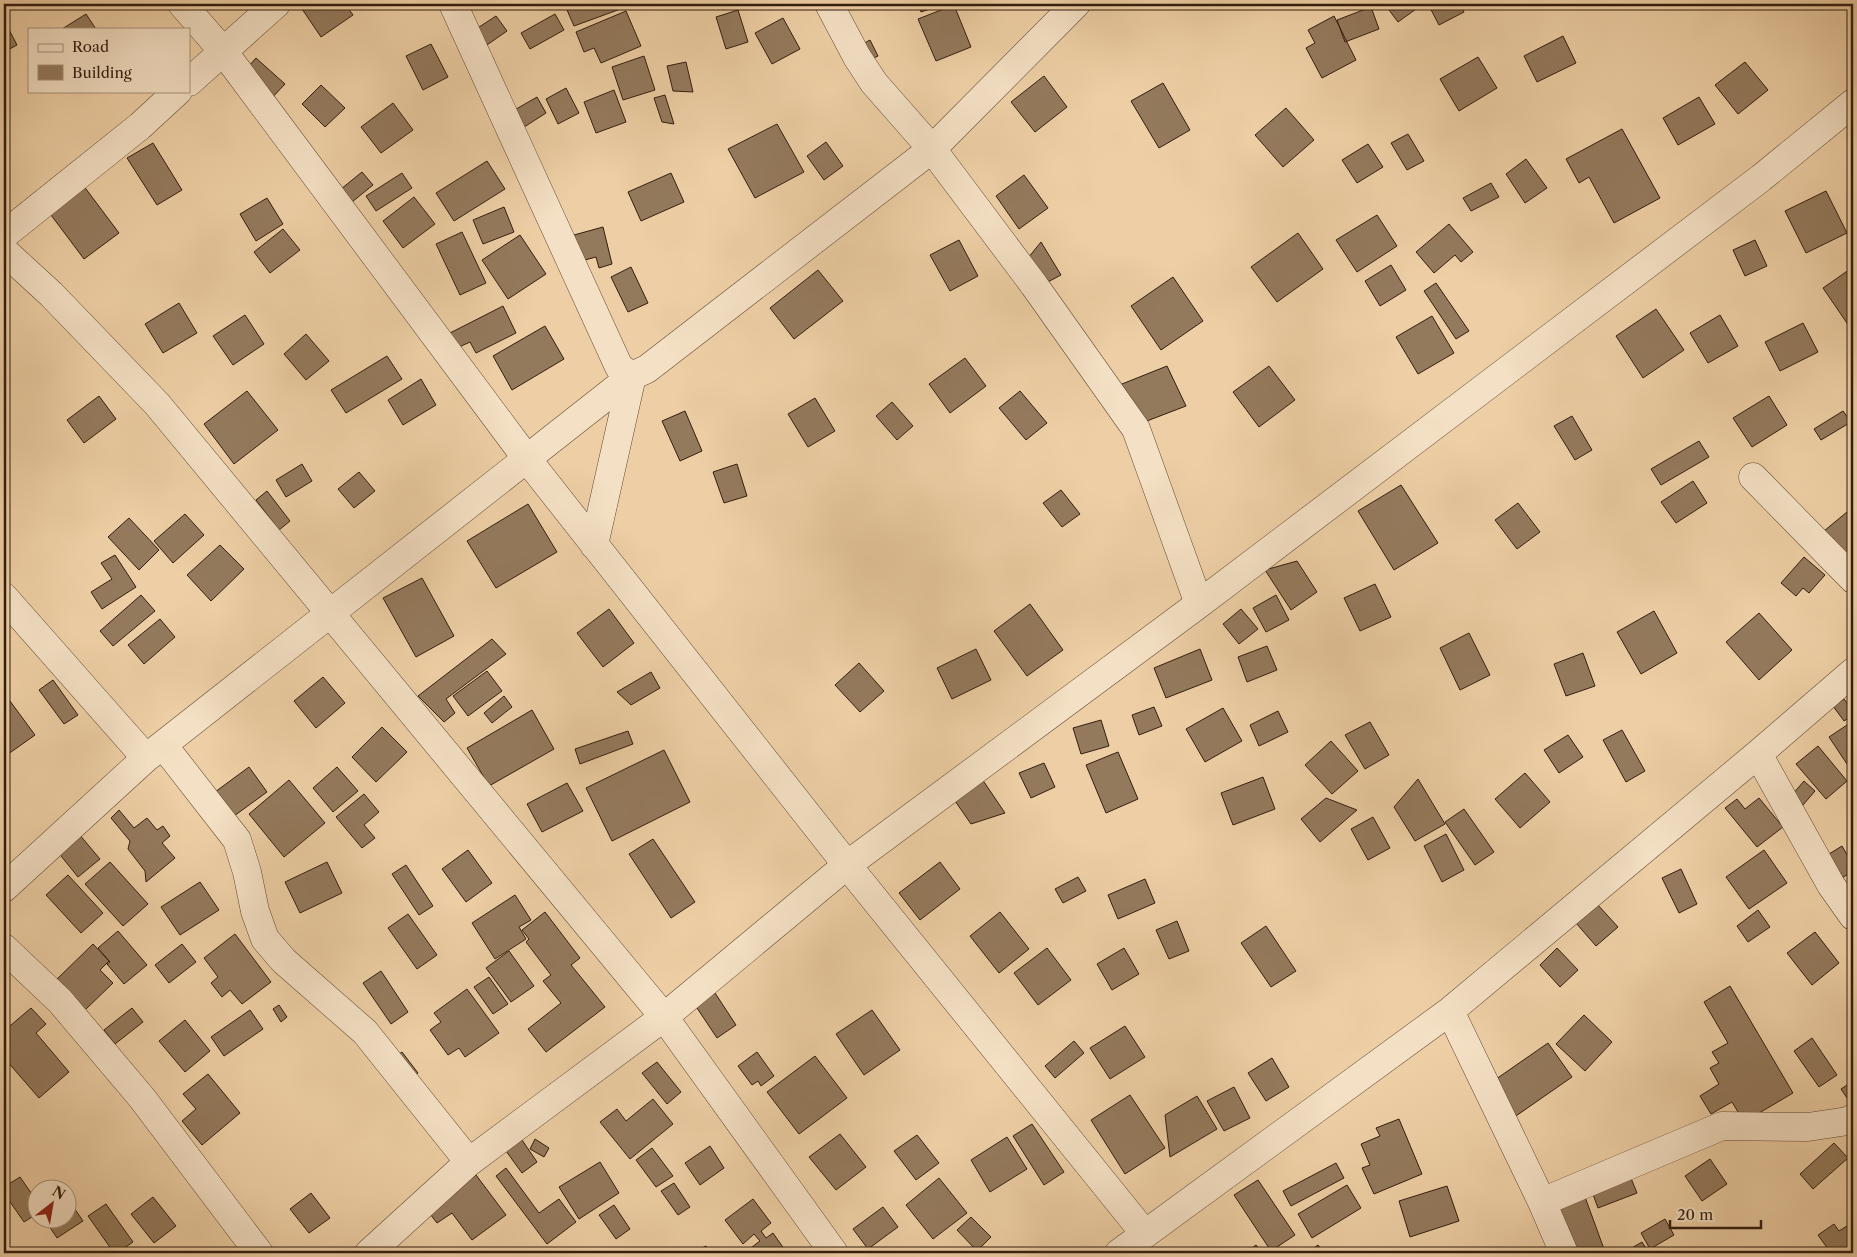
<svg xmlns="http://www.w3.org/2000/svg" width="1857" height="1257" viewBox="0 0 1857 1257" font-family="'Libre Caslon Text',serif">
	<rect width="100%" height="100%" fill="#eecfa5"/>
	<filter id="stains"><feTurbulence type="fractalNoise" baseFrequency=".004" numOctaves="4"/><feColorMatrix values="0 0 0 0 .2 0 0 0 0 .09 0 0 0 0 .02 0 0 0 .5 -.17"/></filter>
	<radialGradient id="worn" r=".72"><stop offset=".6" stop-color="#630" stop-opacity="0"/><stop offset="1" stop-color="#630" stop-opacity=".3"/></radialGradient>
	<!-- building -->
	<path fill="#947a5d" stroke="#331d0f" d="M304,4H345L353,15L321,37L300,6Z
		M576,4H625L626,7L574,26L567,10L577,6Z
		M918,4H932L933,8L921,12Z
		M1398,4H1423L1398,22L1389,10Z
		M1428,4H1459L1464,12L1439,25Z
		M954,5L971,47L936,61L918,19Z
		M1371,7L1379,29L1345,42L1337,20Z
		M738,10L748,42L726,49L716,17Z
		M626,11L641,46L601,63L594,48L584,52L576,32Z
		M86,14L96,29H62Z
		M555,14L564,30L530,49L521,33Z
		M496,16L507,31L484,47L473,31Z
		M1334,16L1356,60L1322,78L1306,48L1315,43L1308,30Z
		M783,18L800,49L772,64L755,33Z
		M4,20L17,45L4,52Z
		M1563,36L1576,63L1537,82L1524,56Z
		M870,40L878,56L869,60L861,45Z
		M431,44L448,77L423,90L406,56Z
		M644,56L655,90L623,100L612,67Z
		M1478,57L1497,88L1459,111L1440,79Z
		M256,58L285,84L268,102L240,76Z
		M686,62L693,92L673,91L667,66Z
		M1745,62L1768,90L1738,114L1715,85Z
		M1044,76L1067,107L1035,132L1011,102Z
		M1163,83L1190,130L1159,148L1131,101Z
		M321,85L345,108L325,127L302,104Z
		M566,88L579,113L558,124L546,99Z
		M614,90L626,122L596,133L584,102Z
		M665,95L674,124L662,122L654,98Z
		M537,97L546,113L521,129L511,112Z
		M1699,97L1715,124L1678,145L1663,118Z
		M393,103L413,130L381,153L361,127Z
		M1286,108L1314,140L1283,167L1255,135Z
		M777,124L804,172L755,198L728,149Z
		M1622,129L1660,198L1614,223L1589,177L1579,183L1566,159Z
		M1408,134L1424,161L1407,170L1391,143Z
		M826,142L843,166L824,180L807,156Z
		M153,143L182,190L157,205L127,158Z
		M1368,144L1383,167L1357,183L1342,160Z
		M1526,159L1547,188L1525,203L1506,174Z
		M487,161L505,189L454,221L436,193Z
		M362,172L373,185L352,202L341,189Z
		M402,173L412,188L376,211L366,196Z
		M671,173L684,202L641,221L628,192Z
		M1024,175L1048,208L1019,229L996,196Z
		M1491,183L1499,197L1471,211L1463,198Z
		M83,185L119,233L84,259L48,211Z
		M1826,191L1847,233L1806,253L1785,211Z
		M414,197L435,224L403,248L383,221Z
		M267,198L283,224L256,241L240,214Z
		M504,207L514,232L483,244L473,220Z
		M1377,215L1397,246L1357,272L1336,240Z
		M1449,224L1473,252L1461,262L1455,255L1434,273L1416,252Z
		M603,227L612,264L599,268L596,257L581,261L574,235Z
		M283,229L300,250L270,273L254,252Z
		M462,232L486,283L460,295L436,244Z
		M1298,233L1323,269L1277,302L1251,267Z
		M520,235L546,274L508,299L482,260Z
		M959,240L978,276L950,291L930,255Z
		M1755,240L1767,266L1745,276L1733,250Z
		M1041,242L1061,275L1044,284L1028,258Z
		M1391,265L1406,290L1380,306L1365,281Z
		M631,267L648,303L628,312L611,277Z
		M1853,267V327L1851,329L1823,288Z
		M818,270L843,301L794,339L770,308Z
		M1173,277L1203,321L1161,350L1131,306Z
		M1436,283L1469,331L1456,339L1424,291Z
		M179,303L197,333L163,353L145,324Z
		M503,306L516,333L476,353L470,342L457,348L450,333Z
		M1656,309L1684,350L1643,378L1616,336Z
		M245,315L264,344L233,365L213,336Z
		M1720,315L1738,346L1708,363L1690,333Z
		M1432,316L1454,353L1418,374L1396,337Z
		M1803,323L1818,352L1780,371L1765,342Z
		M545,326L564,359L512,390L493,356Z
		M306,334L329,361L306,380L284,354Z
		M387,356L402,379L346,413L331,390Z
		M965,358L986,386L950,413L929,384Z
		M1167,366L1186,406L1139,424L1112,388Z
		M1269,366L1295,400L1259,427L1233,392Z
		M421,379L436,405L403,425L388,400Z
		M247,391L278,430L234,464L204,424Z
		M1020,391L1047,423L1026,440L999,408Z
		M99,396L116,419L84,443L67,420Z
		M1769,396L1787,425L1752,447L1733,418Z
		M815,398L835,431L808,447L788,414Z
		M892,402L913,426L897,440L876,416Z
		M685,411L702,451L680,461L662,421Z
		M1843,411L1851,422L1821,440L1814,429Z
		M1572,416L1592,450L1575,460L1554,426Z
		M1699,441L1709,457L1661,485L1651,469Z
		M302,464L312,481L286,497L276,480Z
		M737,464L747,496L724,503L713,472Z
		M359,472L375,491L354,508L338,489Z
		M1693,481L1707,503L1676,523L1661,502Z
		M1401,485L1438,543L1394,570L1358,511Z
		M1061,490L1080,514L1062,527L1043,503Z
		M267,491L290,521L279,530L256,500Z
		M1518,503L1540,532L1517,549L1495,520Z
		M528,504L557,552L496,588L467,541Z
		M1853,507V567L1824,531Z
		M185,514L204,535L173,563L154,541Z
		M129,518L159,550L139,570L108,537Z
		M220,545L244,569L211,601L187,575Z
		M115,555L136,587L102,609L91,592L112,579L101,563Z
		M1804,557L1825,575L1809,593L1803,588L1796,596L1781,583Z
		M1297,561L1317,592L1291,610L1265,570Z
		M422,578L454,636L416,657L383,598Z
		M1375,584L1391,617L1360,631L1344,598Z
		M141,595L155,611L113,646L100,631Z
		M1276,595L1289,620L1266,632L1253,608Z
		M1030,604L1063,650L1027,676L994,631Z
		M609,609L634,643L603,667L577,633Z
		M1241,609L1258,629L1239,644L1223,624Z
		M1654,611L1677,653L1641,674L1617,632Z
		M1759,613L1792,650L1759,680L1726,642Z
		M160,619L175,637L144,664L128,645Z
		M1469,633L1490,675L1460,690L1440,648Z
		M492,639L506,654L446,699L455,713L444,722L418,696Z
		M1267,646L1277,670L1247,682L1238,657Z
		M976,649L991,680L952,699L937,668Z
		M1200,649L1212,680L1166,698L1154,668Z
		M1583,653L1595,686L1566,696L1554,664Z
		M859,663L884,691L860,712L835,685Z
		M487,671L502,691L468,716L453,696Z
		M651,672L660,688L631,705L617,692Z
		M323,677L345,703L316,728L294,701Z
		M53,680L78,715L64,724L39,690Z
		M504,696L512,707L492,723L484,713Z
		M7,697L35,735L4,757V700Z
		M1844,699L1853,711V715L1844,721L1833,706Z
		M1154,707L1162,726L1139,735L1132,715Z
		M1223,708L1242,741L1205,762L1186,729Z
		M532,710L554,749L489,786L467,748Z
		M1278,711L1288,732L1259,746L1250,725Z
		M1101,720L1109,746L1081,754L1073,728Z
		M1853,721V769L1851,770L1829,737Z
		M1370,722L1389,755L1365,769L1345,735Z
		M382,727L407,752L376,782L352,757Z
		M1622,730L1645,771L1626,782L1603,740Z
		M628,731L633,744L580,764L575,749Z
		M1568,735L1583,757L1559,773L1544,750Z
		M1331,741L1358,771L1332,794L1305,765Z
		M1818,746L1847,781L1826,799L1796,764Z
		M664,750L690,802L612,841L586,788Z
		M1118,752L1138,799L1106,813L1086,765Z
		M1044,763L1055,787L1031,798L1019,773Z
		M249,767L267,792L234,816L215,792Z
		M337,767L358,791L333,812L313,788Z
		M1525,773L1550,802L1520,828L1495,799Z
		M1263,777L1275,809L1233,825L1221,793Z
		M982,779L1005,813L971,824L953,798Z
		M1418,779L1445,824L1415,841L1394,807Z
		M289,780L325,823L284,857L249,814Z
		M1804,781L1815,791L1803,805L1792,795Z
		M567,783L583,811L542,832L527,804Z
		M364,794L379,812L364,825L375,838L362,848L336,817Z
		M1326,798L1357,810L1320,842L1301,819Z
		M1759,798L1783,827L1757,847L1725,808L1737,799L1745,809Z
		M1464,809L1494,852L1475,865L1445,822Z
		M119,810L134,828L147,818L157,830L163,826L170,836L162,843L175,858L146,882L145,871L128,849L130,841L111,818Z
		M1373,817L1390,848L1368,860L1351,829Z
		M78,833L100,859L78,877L57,851Z
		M1446,834L1464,870L1442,882L1424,846Z
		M653,839L695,902L671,918L629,854Z
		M1842,846L1853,865V871L1834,883L1821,859Z
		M468,850L492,883L466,902L442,869Z
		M1764,850L1787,883L1749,909L1726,877Z
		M110,862L148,904L123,926L85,884Z
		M327,862L342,893L300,913L285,882Z
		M940,862L960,889L920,920L899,893Z
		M406,865L433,906L419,915L392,874Z
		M1681,869L1697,904L1679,913L1662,878Z
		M68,875L103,913L81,933L46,895Z
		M1078,877L1086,891L1063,903L1055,889Z
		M1145,879L1155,903L1118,919L1108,895Z
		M200,882L219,910L180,935L161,907Z
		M515,895L531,920L519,927L526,939L495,959L472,923Z
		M1597,904L1618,927L1596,946L1576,923Z
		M1758,910L1770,927L1748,942L1737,926Z
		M545,912L580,958L571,965L605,1007L546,1052L528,1029L561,1003L543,981L551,975L526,942L529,939L522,930Z
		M1000,912L1029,949L999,973L970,936Z
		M408,914L437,955L417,969L388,928Z
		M1177,921L1189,951L1169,959L1156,930Z
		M1266,926L1296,971L1271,987L1241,943Z
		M118,931L147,965L124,984L107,964L110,962L98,948Z
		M1815,932L1839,963L1812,985L1787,953Z
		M235,934L271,982L242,1004L230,990L222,997L211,983L218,977L204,958Z
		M93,944L109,961L100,970L113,983L85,1010L56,980Z
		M182,944L196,962L169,983L155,965Z
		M1047,948L1071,980L1038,1005L1014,973Z
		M1124,948L1139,974L1112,990L1097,964Z
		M1557,948L1578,970L1560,987L1540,965Z
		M509,951L534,986L511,1002L486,968Z
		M381,971L408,1012L391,1024L363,983Z
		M489,977L508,1004L493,1014L474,987Z
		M1730,986L1793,1093L1744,1122L1732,1102L1711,1114L1700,1096L1719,1084L1710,1068L1719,1063L1712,1052L1728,1043L1704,1002Z
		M467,989L499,1033L465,1057L459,1048L448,1055L430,1030L441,1022L434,1013Z
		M715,993L736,1025L717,1038L695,1005Z
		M279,1005L287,1017L281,1022L273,1009Z
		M31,1008L46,1024L36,1033L69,1072L39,1098L6,1060L4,1062V1031Z
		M132,1008L143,1022L115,1044L104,1030Z
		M250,1010L263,1029L224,1056L211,1037Z
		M872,1010L900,1050L864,1075L836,1034Z
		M1584,1015L1612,1042L1585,1071L1556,1044Z
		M185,1020L210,1051L185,1072L159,1041Z
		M1125,1026L1145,1057L1110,1079L1090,1048Z
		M1812,1038L1837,1075L1819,1087L1794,1051Z
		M1074,1041L1084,1053L1055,1078L1045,1066Z
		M1548,1043L1572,1077L1513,1118L1489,1084Z
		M402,1052L418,1073L408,1080L392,1059Z
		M757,1052L774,1076L761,1086L758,1081L752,1085L738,1066Z
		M815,1056L847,1098L799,1134L767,1092Z
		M1272,1058L1289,1087L1266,1101L1248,1073Z
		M657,1062L681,1092L667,1104L642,1073Z
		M208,1074L240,1113L202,1145L182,1121L196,1109L183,1094Z
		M1853,1081V1107L1841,1089Z
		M1234,1087L1250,1118L1224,1131L1207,1101Z
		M1130,1095L1165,1148L1125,1174L1091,1120Z
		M1197,1096L1217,1129L1170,1157L1165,1115Z
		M653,1099L673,1124L630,1159L600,1122L617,1109L626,1121Z
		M1399,1119L1422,1174L1374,1194L1362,1168L1370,1165L1361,1144L1380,1136L1376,1128Z
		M1032,1124L1064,1172L1044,1185L1013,1136Z
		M840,1134L866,1167L836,1190L809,1157Z
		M917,1135L939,1163L916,1180L894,1151Z
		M1007,1137L1027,1169L990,1192L971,1160Z
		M535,1139L549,1148L544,1157L530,1149Z
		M522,1140L537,1162L522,1173L506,1151Z
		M1834,1143L1848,1158L1813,1189L1800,1174Z
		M710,1146L724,1168L700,1185L685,1163Z
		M652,1148L673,1176L656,1187L636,1160Z
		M1710,1159L1727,1184L1702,1201L1685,1176Z
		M600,1162L619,1193L579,1219L559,1187Z
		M1336,1163L1344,1178L1291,1206L1283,1191Z
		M506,1168L539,1213L559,1199L576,1222L547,1244L496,1176Z
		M1628,1171L1637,1193L1598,1208L1590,1186Z
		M476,1175L506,1215L472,1240L452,1213L437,1223L427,1210Z
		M20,1177L36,1200L38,1199V1213L24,1222L4,1193V1187Z
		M939,1178L967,1213L933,1239L906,1205Z
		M1258,1180L1295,1235L1271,1251L1234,1195Z
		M674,1183L690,1207L678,1215L661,1191Z
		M1347,1185L1361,1208L1312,1238L1298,1214Z
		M1447,1186L1459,1221L1410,1237L1399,1201Z
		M311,1193L330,1218L309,1233L290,1209Z
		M153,1197L176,1226L154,1243L131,1214Z
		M1585,1197L1604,1249L1592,1253H1556L1541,1213Z
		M68,1199L83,1221L57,1238L45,1220H68Z
		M753,1199L771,1223L761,1231L766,1238L773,1233L787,1253H744L760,1241L754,1234L743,1244L725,1220Z
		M106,1204L133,1242L117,1253H114L88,1216Z
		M614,1205L630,1229L616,1239L599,1215Z
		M883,1207L898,1227L868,1249L853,1229Z
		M971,1217L991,1237L977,1251L957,1230Z
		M1665,1219L1674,1235L1650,1249L1641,1233Z
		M1834,1224L1839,1231L1850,1224L1853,1229V1253H1822L1828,1249L1818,1235Z
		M1642,1242L1649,1253H1623Z
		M1256,1245L1263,1253H1245Z
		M1318,1245L1324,1253H1307Z
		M706,1246L710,1253H692Z"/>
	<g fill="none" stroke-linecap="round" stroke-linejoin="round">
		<!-- minor casing -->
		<g stroke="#624a34" stroke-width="29">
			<path id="minor" d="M182,4L223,51L527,459L847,865L1145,1234
				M453,4L619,367L632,376
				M829,4L857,57L874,83L932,149L1034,285L1136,429L1199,604
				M189,82L276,4
				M4,235L140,126L178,91
				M4,251L51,294L157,404L664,1017L834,1253
				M1753,477L1853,579
				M594,545L632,376
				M4,597L146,758
				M163,745L237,840L247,872L255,911L265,939L284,961L365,1032L469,1162
				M1758,754L1831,885L1853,916
				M4,888L146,758L632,376L647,369L932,149L1076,4
				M4,948L60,1001L142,1098L259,1253
				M1450,1011L1542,1202L1564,1253
				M1542,1202L1722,1126L1808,1127L1848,1121L1853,1118
				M369,1253L469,1162L664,1017L847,865L1199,604L1761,178L1853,103
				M1119,1253L1450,1011L1758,754L1853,672"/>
		</g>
		<!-- minor -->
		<use href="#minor" stroke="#f4e0c4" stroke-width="28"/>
	</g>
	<!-- margin -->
	<rect width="1857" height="1257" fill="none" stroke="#eecfa5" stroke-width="20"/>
	<rect x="5" y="5" width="1847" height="1247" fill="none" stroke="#331d0f" stroke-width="2.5"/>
	<rect x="10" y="10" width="1837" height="1237" fill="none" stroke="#331d0f"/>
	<!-- legend -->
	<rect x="28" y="28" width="162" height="65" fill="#f4e0c4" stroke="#a7927c"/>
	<rect x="38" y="44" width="25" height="8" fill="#f4e0c4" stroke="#a7927c"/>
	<text x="72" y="52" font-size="15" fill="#331d0f">Road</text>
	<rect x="38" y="65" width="25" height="15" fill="#947a5d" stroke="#a7927c"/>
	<text x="72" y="78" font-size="15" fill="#331d0f">Building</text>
	<!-- north arrow -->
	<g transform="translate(52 1204) rotate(31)"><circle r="24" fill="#f4e0c4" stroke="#a7927c"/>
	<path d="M0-4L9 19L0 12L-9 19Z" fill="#8f2418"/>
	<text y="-8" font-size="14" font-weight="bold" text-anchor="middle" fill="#331d0f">N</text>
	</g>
	<!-- scale -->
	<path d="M1670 1220v8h91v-8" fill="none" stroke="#331d0f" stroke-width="2.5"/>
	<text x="1677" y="1220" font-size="15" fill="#331d0f" stroke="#f4e0c4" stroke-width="4" paint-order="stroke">20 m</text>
	<rect width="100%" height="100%" filter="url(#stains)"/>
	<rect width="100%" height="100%" fill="url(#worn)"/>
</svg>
